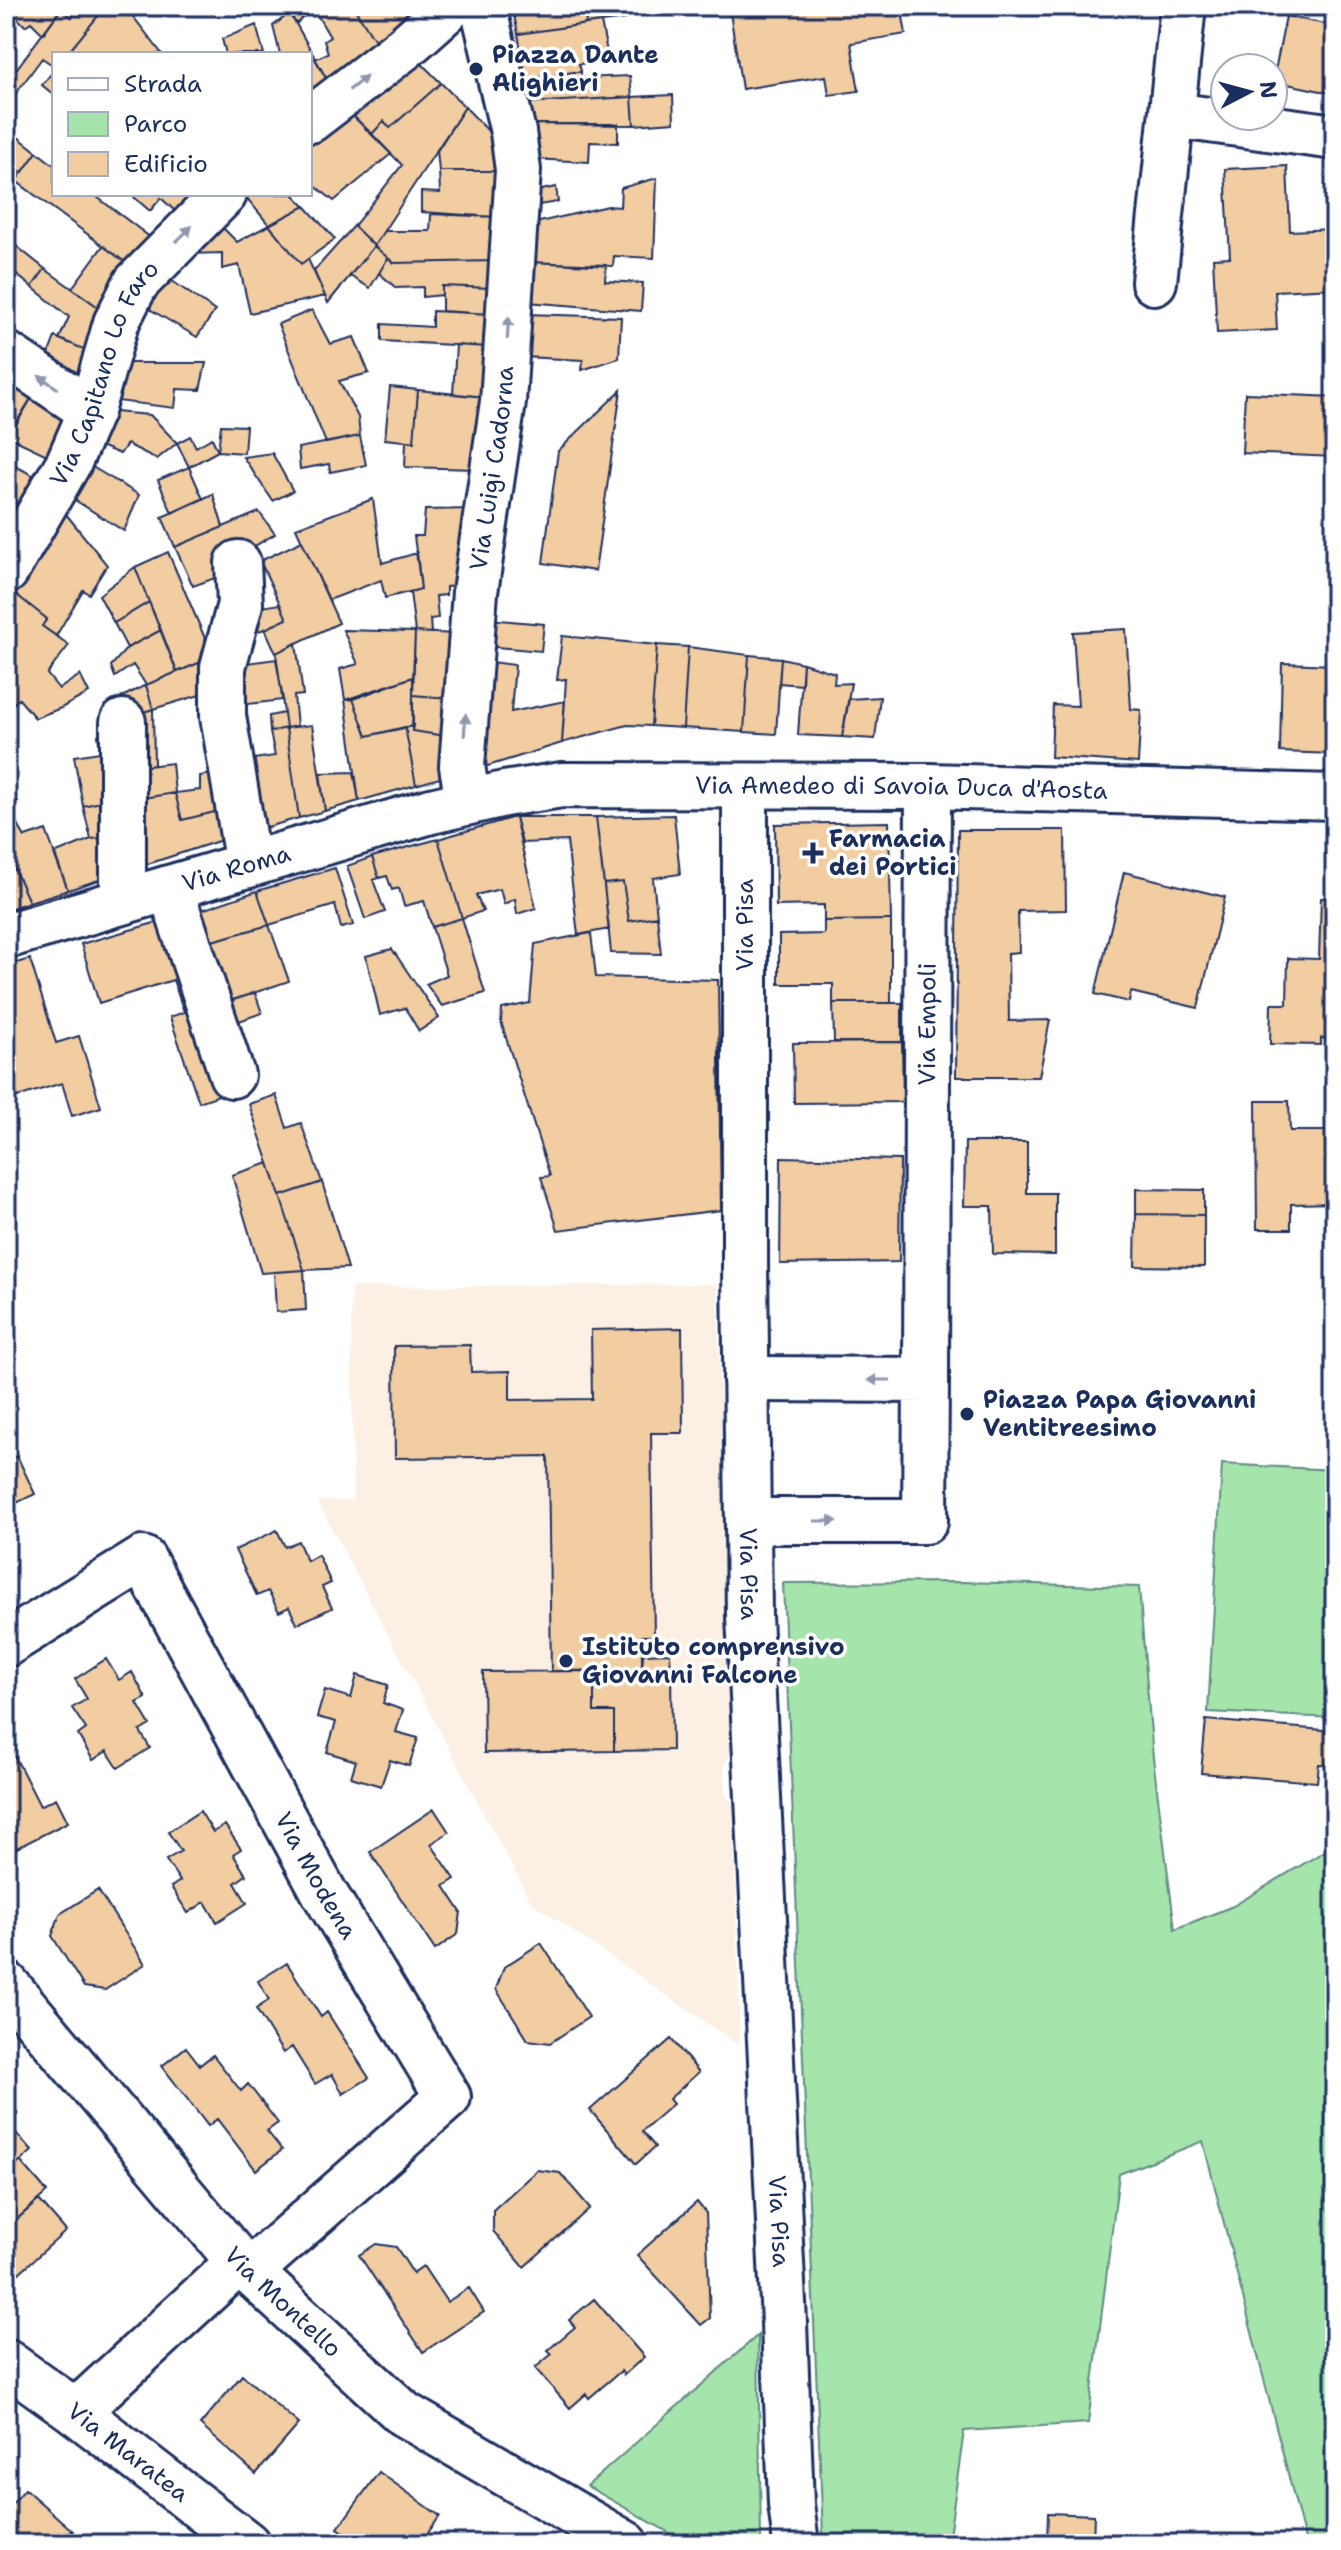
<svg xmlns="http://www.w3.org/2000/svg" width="1341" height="2550" viewBox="0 0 1341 2550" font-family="'Shantell Sans',sans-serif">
	<rect width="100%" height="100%" fill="#fff"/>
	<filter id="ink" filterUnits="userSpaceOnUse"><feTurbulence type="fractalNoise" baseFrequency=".0125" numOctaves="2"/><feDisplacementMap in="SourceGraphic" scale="16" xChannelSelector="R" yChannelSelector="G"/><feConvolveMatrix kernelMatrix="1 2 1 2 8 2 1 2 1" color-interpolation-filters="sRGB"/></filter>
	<g filter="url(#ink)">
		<!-- built -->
		<path fill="#fbf0e3" d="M717,1284L731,1751L724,1765V1778L725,1793L733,1804L740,2046L531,1902L317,1501L353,1500L351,1287Z"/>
		<!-- green -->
		<path fill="#a5e4ab" stroke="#608a84" stroke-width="2" d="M1222,1464L1335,1470V1718L1208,1712Z
			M963,1582L1139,1587L1153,1758L1175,1929L1233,1906L1335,1845V2544H1306L1203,2141L1119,2174L1088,2423L964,2431L948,2544H856L823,2536L783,1583Z
			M758,2335L761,2544H689L587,2486Z"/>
		<!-- building -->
		<path fill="#f2cda2" stroke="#1b2f5e" stroke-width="2" d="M6,6H57L61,9L43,34L31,22L25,26Z
			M80,6H98L103,10L67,54H54V66L42,58L6,107V83L61,9L72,17Z
			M106,6H125L162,54H67Z
			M284,6H315L296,24Z
			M315,6H353L380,48L330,85L315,59L328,53L324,41L330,37L313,8Z
			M353,6H428L380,48Z
			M512,6H584L586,24L518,34Z
			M584,6H624L626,19L586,24Z
			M729,6H901L906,34L851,43L859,91L829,95L826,76L742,89Z
			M290,13L330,85L310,100V54H280L273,26Z
			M1286,16L1335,26V94L1273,81Z
			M601,22L609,62L579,64L581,71L526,79L518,34Z
			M256,25L264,54H226L222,39Z
			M417,59L441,83L390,128L384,121L372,134L347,110Z
			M54,70V95L42,85Z
			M581,71V78L630,76L632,97L528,103L526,79Z
			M441,83L465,107L374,246L354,226L402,165L372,134L384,121L390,128Z
			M673,95L674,122L634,125L632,97Z
			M632,97L634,125L530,124L528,103Z
			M465,107L498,141L499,171H439L437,151Z
			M347,110L391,154L334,201L310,182V139Z
			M530,124H618V143L590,142L589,162L533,159Z
			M18,137L37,152L22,173L6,162V153Z
			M37,152L54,165V194H93L155,241L133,268L16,181Z
			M1287,166L1290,231L1332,229L1335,288L1275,291L1277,330L1217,333L1213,258L1230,257L1225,169Z
			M439,171H499L496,217L421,212V192L440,193Z
			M657,178L654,258L614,256L613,266L529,262L531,224L608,206L620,207L621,188Z
			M556,187L558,202L532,206V192Z
			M136,194H194L177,213L161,198L150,211L134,197Z
			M248,194H293L305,206L269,225L245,196Z
			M305,206L335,239L301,264L269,225Z
			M431,214L496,217L493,261L394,263L374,246L385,231H430Z
			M218,223L237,242L269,225L301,264L308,259L325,296L250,313L239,265L222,269V253L188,254Z
			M354,226L374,246L328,303L314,271Z
			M10,241L45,269L32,287L8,268L6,271V245Z
			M103,246L133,268L105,312L72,288Z
			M374,246L388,258L370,288L350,276Z
			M388,258L394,263L493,261L492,288L442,286V295L423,297V287L396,288L379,273Z
			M529,262L606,265L605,281L643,283L641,311L527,302Z
			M45,269L105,312L88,351L59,339L69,317L32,287Z
			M165,276L215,311L197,337L141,304Z
			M442,286L492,288L490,314L442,311Z
			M312,310L330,344L354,337L369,373L339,381L358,417L360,436L326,443L278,324Z
			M432,311L490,314L488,347L382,341V324L432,327Z
			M526,314L621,317L619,358L582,370L583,360L523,357Z
			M55,337L88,351L76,387L44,366Z
			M456,345L488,347L485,397L453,394Z
			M126,363H206L200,390L177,389L175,408L117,401Z
			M10,375L35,392L6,439V385Z
			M390,387L418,390L414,442L385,439Z
			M418,390L485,397L476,469L405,467L406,441L414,442Z
			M621,390L595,571L543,563L558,451Z
			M35,392L68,413L51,457L9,437Z
			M1245,393L1335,397V457L1242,453Z
			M114,412L150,415L177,443L157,459L127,444L120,454L100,446Z
			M221,425L246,426L244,453L218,451Z
			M190,436L196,447L212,438L218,451L189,467L177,443Z
			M360,436L366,465L330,472L329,464L300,469L298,448Z
			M272,453L293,491L273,501L243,457Z
			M6,461L40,479L25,508L6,498Z
			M89,465L139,495L124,531L70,497Z
			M189,467L203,499L172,513L158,480Z
			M213,494L223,527L175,547L162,517Z
			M373,499L382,563L417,553L421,589L385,598L381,580L329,600L296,528Z
			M62,509L107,565L89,594L83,590L56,636L42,626L47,619L13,592Z
			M471,509L462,585L446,587V595L436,596L438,618L430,619L431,633L415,632L410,592L421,589L414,536H423L425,510Z
			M259,512L275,534L226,563L229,573L193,586L175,547Z
			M302,541L339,623L276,653L265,629L287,619L260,561Z
			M168,552L213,657L177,672L135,567Z
			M135,567L149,602L114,623L99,595Z
			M13,592L47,619L42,626L69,645L47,674L59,689L80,675L89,693L61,708L35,718L19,699L6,710V604Z
			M149,602L161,630L127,648L114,623Z
			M280,604L287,619L265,629L240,636L249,609Z
			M487,619L544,624L541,651L484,646Z
			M1126,629L1131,709L1141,710L1138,763L1051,757L1053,705L1078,706L1073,632Z
			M161,630L177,672L146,685L133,665L115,677L111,666L127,648Z
			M343,630L415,632L413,677L345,700L340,669L358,664Z
			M415,632L456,634L448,698L413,695Z
			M562,636L657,645L651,726L627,725L562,743L566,679L557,680Z
			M296,643L303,695L294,696L297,726L286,728L276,653Z
			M657,645L688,647L683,728L651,726Z
			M688,647L749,655L744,732L683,728Z
			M749,655L781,658L776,734L744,732Z
			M781,658L803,663L802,685L779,683Z
			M276,659L283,700L232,706V665Z
			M206,660L210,692L153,709L146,685Z
			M483,661L515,665L511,712L565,701L562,743L488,766L476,759Z
			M803,663L835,673L834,684L851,683L842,737L798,735Z
			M1282,663L1335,665V754L1280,752Z
			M413,677V726L367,736L353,699Z
			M146,685L153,709L131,716L120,698Z
			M413,695L448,698L446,736L412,731Z
			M880,697L875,739L842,737L849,699Z
			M353,699L367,736L405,727L416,785L359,801L345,700Z
			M153,709L154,765L131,768V716Z
			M284,713L286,728L270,732L269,716Z
			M312,725L325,811L299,818L286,728Z
			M413,726L412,731L446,736L443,777L416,785L405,727Z
			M286,728L299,818L250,832L240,761L275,756L270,732Z
			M115,734L114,799L83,806L74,756L100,752L98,735Z
			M172,763L175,793L130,800L131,768Z
			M225,771L231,808L182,820L175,793L200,790V776Z
			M354,772L359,801L325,811L320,773Z
			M6,782L18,801L6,809Z
			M175,793L182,820L231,808L234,836L129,870L130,800Z
			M114,799L115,837L91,839L83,806Z
			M8,808L25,837L46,830L68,890L29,902L6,850Z
			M674,815L680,874L653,878L657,916L629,921L623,882L604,884L596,817Z
			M515,817L536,908L517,914L515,899L504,904L500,889L476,895L483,911L462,918L438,839Z
			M515,817H596L609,929L578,935L567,841L522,843Z
			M889,822L891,920L824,921V905L776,906L775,824Z
			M958,830H1065L1066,910L1018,911L1019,952L1008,953L1009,1021L1050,1020L1039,1077H956Z
			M115,837L114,875L68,890L54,854L91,839Z
			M438,839L462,918L432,927L424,901L404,906L399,888L392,890L387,876L379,878L372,857Z
			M6,850L29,902L6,910Z
			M372,857L379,878L373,880L385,912L365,919L347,866Z
			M335,868L353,925L341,928L335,905L269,925L257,891Z
			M1124,872L1225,897L1198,1008L1131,992L1129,1002L1095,994Z
			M623,882L629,921L657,916L661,954L611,953L604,884Z
			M257,891L269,925L198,945L187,915Z
			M1321,898H1335V1039L1321,1038V1045L1270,1044L1271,1004H1287L1288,958L1319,959Z
			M172,918L201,1006L184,1012L173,980L99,1003L81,944Z
			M462,918L485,993L442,1006L426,984L447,975L432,927Z
			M891,920V1003H833V984H779V935L824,934V921Z
			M269,925L289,981L218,1005L198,945Z
			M591,933L596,977L718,980L721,1210L558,1230L541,1177L550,1176L501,1022L502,1009L530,1003L535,944Z
			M392,949L439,1018L419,1031L405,1008L380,1015L366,956Z
			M30,959L56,1043L79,1036L101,1107L72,1116L62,1083L8,1100L6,966Z
			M255,993L262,1013L225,1026L218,1005Z
			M833,1003H902V1042H834Z
			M201,1006L231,1091L199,1102L170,1017Z
			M902,1042L903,1102L794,1103L793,1043Z
			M276,1095L287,1128L301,1123L322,1182L280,1196L249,1104Z
			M1256,1101H1289L1290,1131H1335V1203L1291,1204V1229H1257Z
			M965,1142H1027V1193H1055V1255L993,1254L992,1206H964Z
			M781,1157L900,1160L899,1262L780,1264Z
			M269,1163L280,1196L304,1270L261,1273L232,1175Z
			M322,1182L348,1268L304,1270L280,1196Z
			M1136,1189L1204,1190V1215L1136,1214Z
			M1136,1214L1204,1215V1267L1135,1266Z
			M304,1270L306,1310L276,1312L274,1272Z
			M682,1328L683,1433H651L654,1636H642V1670L551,1671L548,1456L395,1458L394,1346L470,1345L471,1372L510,1371V1400L592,1399L591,1330Z
			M17,1456L35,1494L6,1508V1461Z
			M277,1530L285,1547L298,1541L307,1561L318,1555L331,1583L322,1587L332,1608L297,1624L289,1607L279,1612L268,1591L257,1596L235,1550Z
			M670,1653L671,1670H642L643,1654Z
			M106,1659L119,1680L132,1672L146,1698L137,1703L150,1725L140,1731L150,1748L118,1768L107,1751L93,1760L78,1735L86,1729L72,1708L87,1699L75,1679Z
			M671,1670L672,1750L614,1751V1712H594V1671Z
			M594,1671V1712H614V1751L484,1753L483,1672Z
			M357,1675L388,1685L383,1703L403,1710L396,1732L418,1738L409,1766L390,1760L381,1786L351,1777L356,1761L327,1752L336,1722L317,1717L325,1690L351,1698Z
			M1206,1720L1335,1731V1765L1319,1764L1317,1782L1201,1773Z
			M10,1747L40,1806L56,1798L68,1822L9,1852L6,1847V1749Z
			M434,1809L449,1832L431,1844L455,1879L444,1886L461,1912L458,1934L435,1950L370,1852Z
			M200,1811L213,1832L225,1825L241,1849L233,1854L246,1875L235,1883L247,1903L217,1922L205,1902L188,1913L171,1887L180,1881L166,1860L181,1851L168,1832Z
			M98,1890L145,1964L105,1990L84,1987L52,1936L60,1914Z
			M541,1943L589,2017L550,2043L528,2040L496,1989L504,1967Z
			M287,1963L321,2017L327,2012L369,2078L343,2094L332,2074L315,2084L292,2047L283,2053L256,2009L269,2000L258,1981Z
			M671,2039L699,2072L669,2099L673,2104L642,2131L655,2147L636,2164L590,2110Z
			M186,2047L200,2065L213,2055L241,2091L248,2084L278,2123L267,2131L282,2150L256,2170L217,2119L208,2126L162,2066Z
			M6,2101L18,2114L6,2124Z
			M7,2123L32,2151L6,2174V2124Z
			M20,2161L47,2192L6,2229V2174Z
			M537,2170L560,2173L590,2208L524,2267L493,2231V2210Z
			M39,2200L66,2231L10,2281L6,2276V2229Z
			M697,2202L706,2213L710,2318L701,2325L637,2255Z
			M376,2244L396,2247L413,2273L423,2266L447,2302L469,2288L484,2312L423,2352L359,2255Z
			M594,2299L644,2357L624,2375L621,2371L589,2398L586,2394L570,2408L535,2368L552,2354L548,2350L575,2327L569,2320Z
			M242,2375L299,2424L256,2474L200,2425Z
			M379,2472L440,2516L420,2544H360L338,2528Z
			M25,2489L73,2531L62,2544H6V2511Z
			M1048,2513L1094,2515L1093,2544H1047Z"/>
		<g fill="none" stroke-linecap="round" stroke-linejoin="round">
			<!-- minor casing -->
			<g stroke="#1b2f5e" stroke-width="50">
				<g id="minor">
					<path d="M1172,115L1335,137"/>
					<path d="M310,120L405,47L451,6"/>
					<path d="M1154,282L1183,6"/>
					<path d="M6,354L91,411"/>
					<path d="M238,563L240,604L223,667V716L248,865"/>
					<path id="s1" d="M6,571L69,462L91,411L116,323L136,283L224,194"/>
					<path id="s2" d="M745,786V1264L749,1616L784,2323L791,2504L796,2544"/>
					<path id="s3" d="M468,802L462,766L475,592L503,402L518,170L513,132L483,6"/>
					<path d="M170,888L232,1075"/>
					<path d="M123,902V722"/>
					<path id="s4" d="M6,936L431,811L504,794L562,785L928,786L1335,797"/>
					<path d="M746,1379L926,1380L925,1521H748"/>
					<path id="s5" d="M926,1380L928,786"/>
					<path id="s6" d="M6,1644L143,1559L325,1894L448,2097L249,2272"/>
					<path id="s7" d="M6,1984L239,2262L404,2414L626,2544"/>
					<path id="s8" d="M6,2362L76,2412L247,2544"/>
					<path d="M76,2412L239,2262"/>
				</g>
			</g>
			<!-- minor -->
			<use href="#minor" stroke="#fff" stroke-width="44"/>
		</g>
		<!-- one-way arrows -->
		<defs><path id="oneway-solid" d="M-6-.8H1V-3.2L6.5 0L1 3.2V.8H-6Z" transform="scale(2)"/></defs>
		<g fill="#8d97ae">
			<use href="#oneway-solid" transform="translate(358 83) rotate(-38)"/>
			<use href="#oneway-solid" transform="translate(184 234) rotate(-45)"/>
			<use href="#oneway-solid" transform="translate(508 328) rotate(-86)"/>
			<use href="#oneway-solid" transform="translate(48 382) rotate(-146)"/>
			<use href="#oneway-solid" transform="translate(465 725) rotate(-86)"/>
			<use href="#oneway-solid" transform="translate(879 1380) rotate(-180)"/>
			<use href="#oneway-solid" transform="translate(826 1521)"/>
		</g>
	</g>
	<!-- markers -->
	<g fill="#1b2f5e" stroke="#fff" stroke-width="3">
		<circle cx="476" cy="69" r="8"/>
		<path d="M809 841h8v8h8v8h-8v8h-8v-8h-8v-8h8z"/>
		<circle cx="967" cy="1414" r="8"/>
		<circle cx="566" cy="1661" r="8"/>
	</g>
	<g text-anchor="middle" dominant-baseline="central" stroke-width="7" stroke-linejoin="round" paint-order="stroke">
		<!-- poi labels -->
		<g font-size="24" font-weight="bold" fill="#1b2f5e" stroke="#fff" text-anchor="start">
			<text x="492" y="55">Piazza Dante<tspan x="492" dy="28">Alighieri</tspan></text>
			<text x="829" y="839">Farmacia<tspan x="829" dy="28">dei Portici</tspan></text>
			<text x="983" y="1400">Piazza Papa Giovanni<tspan x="983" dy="28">Ventitreesimo</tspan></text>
			<text x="582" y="1647">Istituto comprensivo<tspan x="582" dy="28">Giovanni Falcone</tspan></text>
		</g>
		<!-- street labels -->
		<g font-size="24" fill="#1b2f5e" stroke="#fff">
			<text stroke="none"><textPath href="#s1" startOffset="222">Via Capitano Lo Faro</textPath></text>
			<text stroke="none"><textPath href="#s3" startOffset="336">Via Luigi Cadorna</textPath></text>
			<text stroke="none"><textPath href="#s4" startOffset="916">Via Amedeo di Savoia Duca d'Aosta</textPath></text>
			<text stroke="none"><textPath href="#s4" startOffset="240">Via Roma</textPath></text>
			<text transform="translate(745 925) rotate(-90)">Via Pisa</text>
			<text stroke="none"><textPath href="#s5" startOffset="356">Via Empoli</textPath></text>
			<text stroke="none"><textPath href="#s2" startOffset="788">Via Pisa</textPath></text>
			<text stroke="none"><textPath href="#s6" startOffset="522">Via Modena</textPath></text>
			<text stroke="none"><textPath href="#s2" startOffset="1436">Via Pisa</textPath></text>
			<text stroke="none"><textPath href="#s7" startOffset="422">Via Montello</textPath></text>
			<text stroke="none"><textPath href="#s8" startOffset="152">Via Maratea</textPath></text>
		</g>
	</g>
	<!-- margin -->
	<rect width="1341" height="2550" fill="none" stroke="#fff" stroke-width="32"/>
	<rect x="16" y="16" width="1309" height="2518" fill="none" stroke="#1b2f5e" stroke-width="3" filter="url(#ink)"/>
	<!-- legend -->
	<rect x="52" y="52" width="260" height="144" fill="#ffffff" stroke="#a4acbf" stroke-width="2"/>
	<rect x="68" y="78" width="40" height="12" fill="#ffffff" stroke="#a4acbf" stroke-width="2"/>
	<text x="124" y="92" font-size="24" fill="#1b2f5e">Strada</text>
	<rect x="68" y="112" width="40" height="24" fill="#a5e4ab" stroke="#a4acbf" stroke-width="2"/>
	<text x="124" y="132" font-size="24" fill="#1b2f5e">Parco</text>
	<rect x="68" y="152" width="40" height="24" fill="#f2cda2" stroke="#a4acbf" stroke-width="2"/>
	<text x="124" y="172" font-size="24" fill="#1b2f5e">Edificio</text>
	<!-- north arrow -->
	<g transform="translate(1249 92) rotate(84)"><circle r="38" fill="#ffffff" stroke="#a4acbf" stroke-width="2"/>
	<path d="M0-6L14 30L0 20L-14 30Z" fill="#1b2f5e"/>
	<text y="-12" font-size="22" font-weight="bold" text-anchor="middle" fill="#1b2f5e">N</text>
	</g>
</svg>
